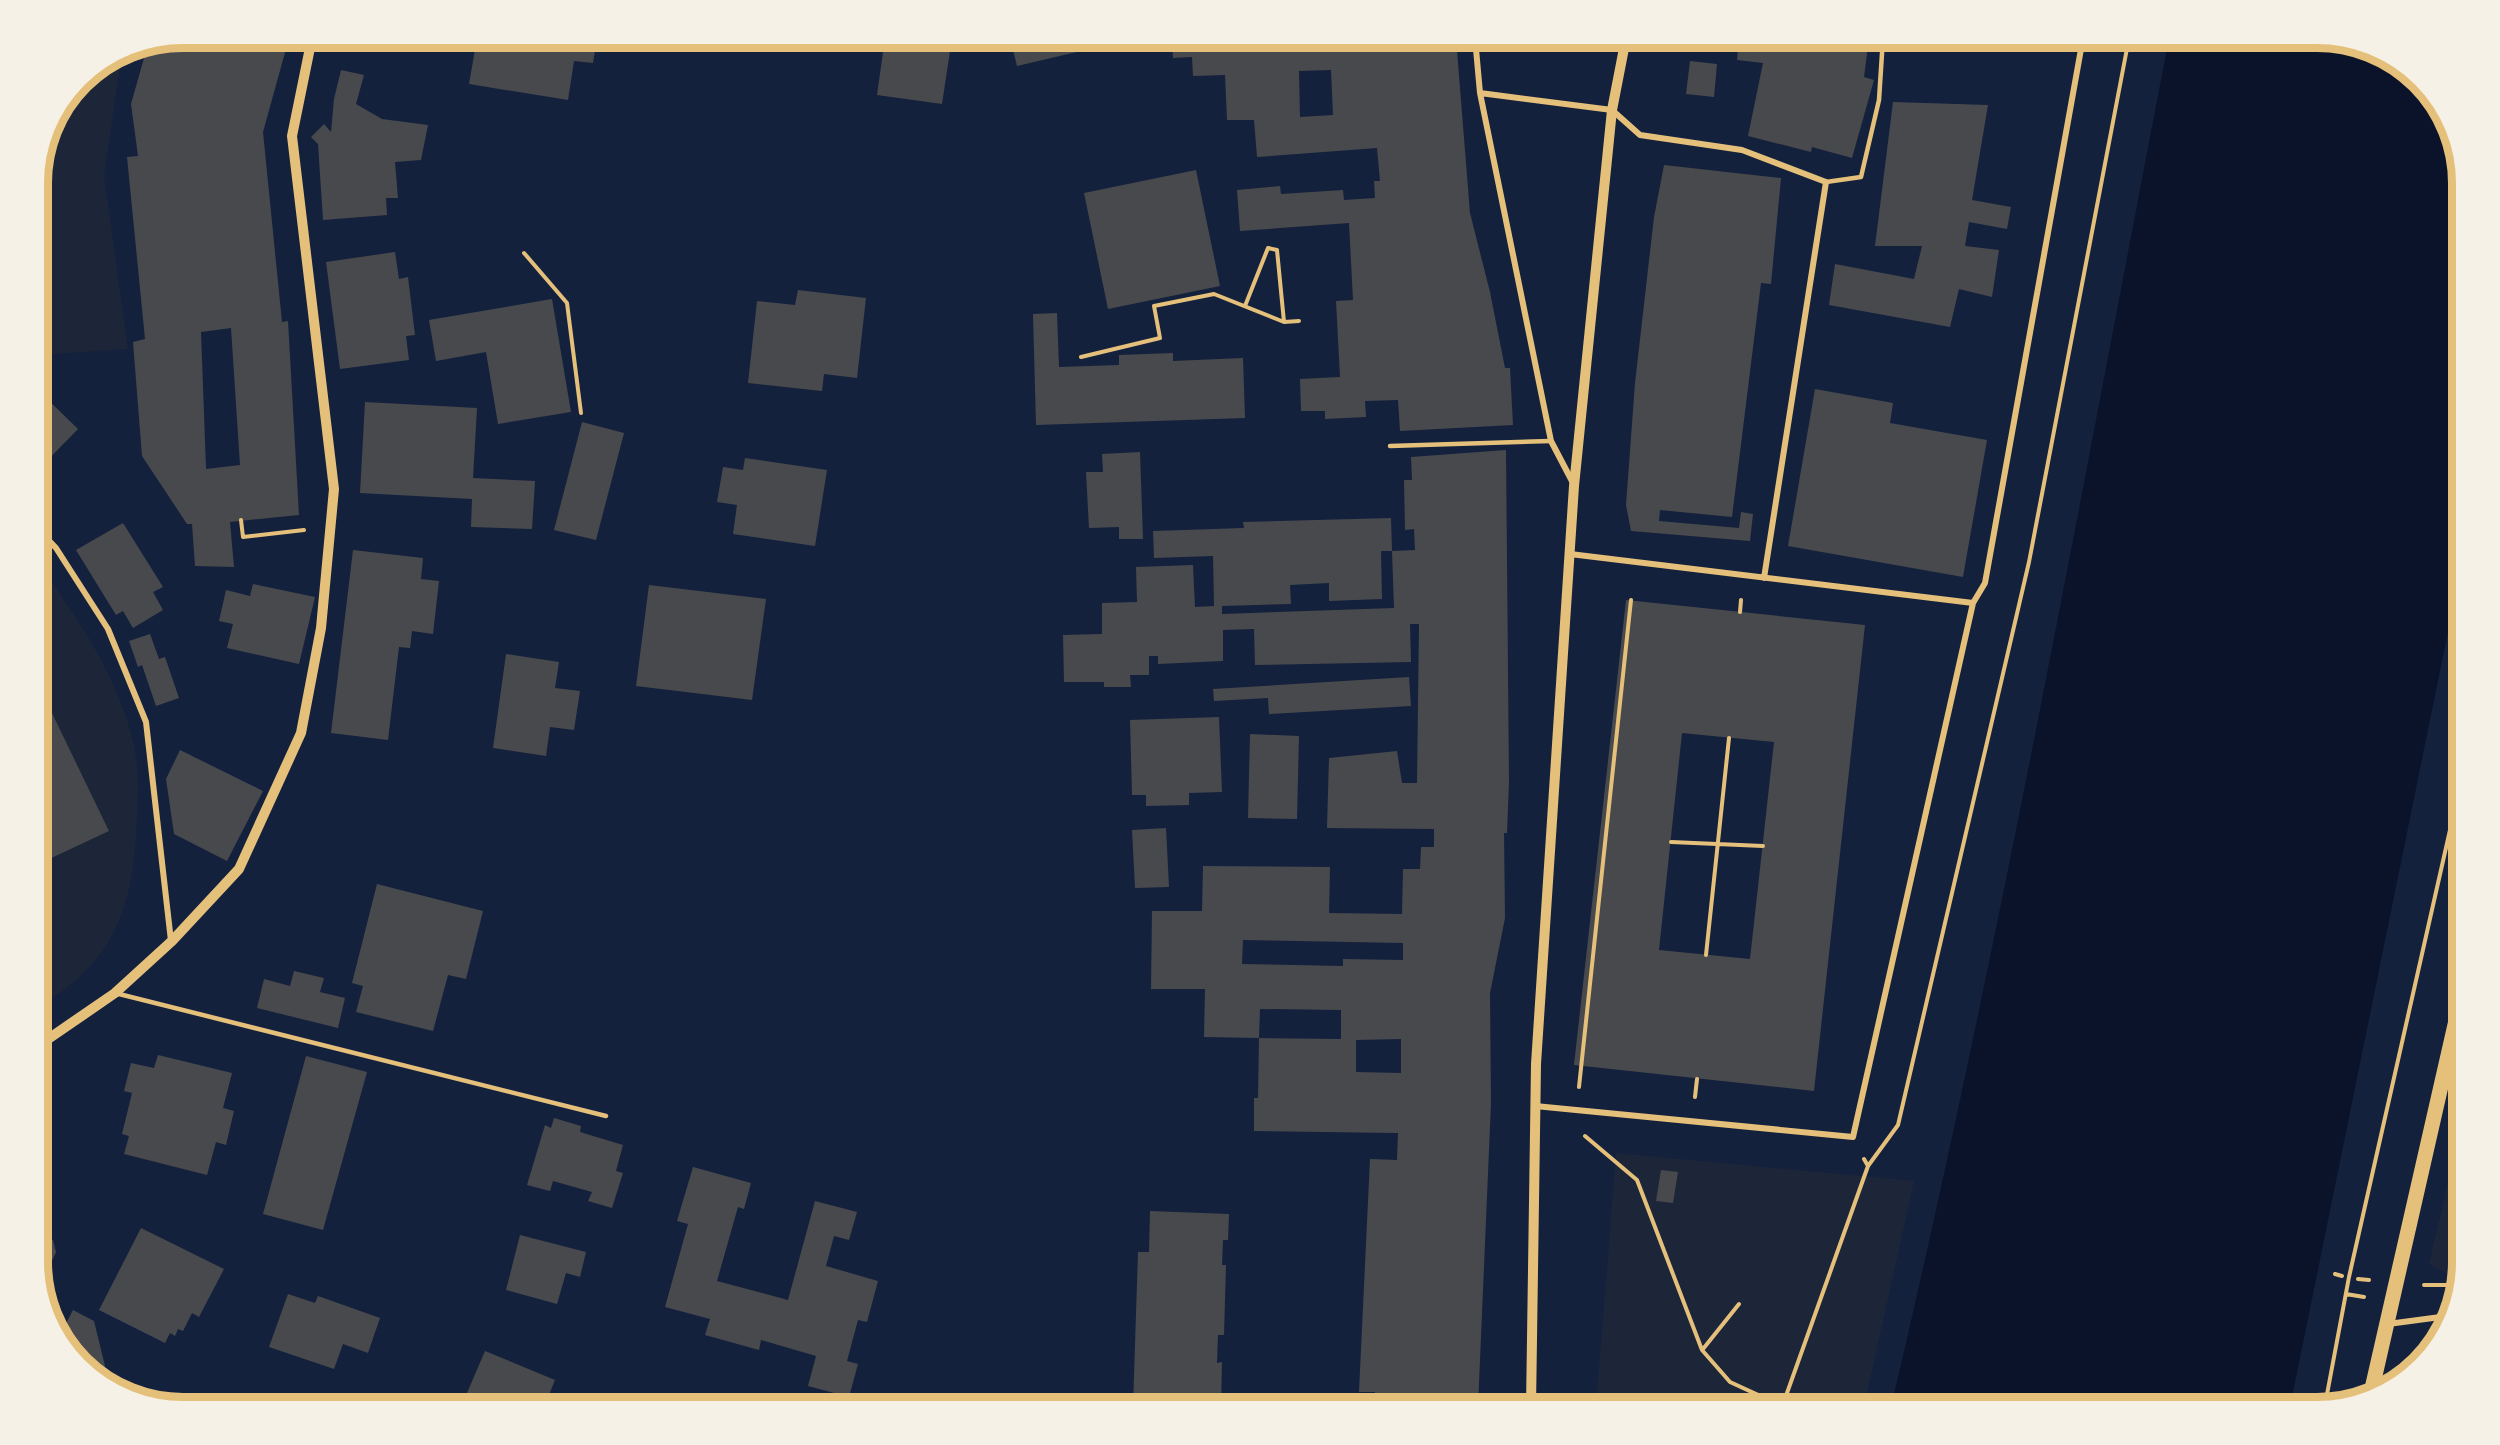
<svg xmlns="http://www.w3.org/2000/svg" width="2500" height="1445" viewBox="0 0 2500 1445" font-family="'Crimson Pro',serif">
	<rect width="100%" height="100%" fill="#14213d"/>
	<!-- green -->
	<path fill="#1d2539" d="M122,52L104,176L128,349L38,355V174L49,127L80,80Z
		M38,562C78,620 119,676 134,746C141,780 137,816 135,850C131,891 121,932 93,963C78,981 56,995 38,1010V851L44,862L109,831L38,684Z
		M2462,1122V1262L2458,1279L2429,1264Z
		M1616,1153L1914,1181L1864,1407H1596Z"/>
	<!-- water -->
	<path fill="#0b132b" d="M2169,38H2317L2389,57L2438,102L2462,174V563L2290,1407H1891C1998,954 2081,495 2169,38Z"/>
	<!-- building -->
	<path fill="#48494c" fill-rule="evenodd" d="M183,38H289L263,132L282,322L288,321L299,515L230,522L234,567L195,566L192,524H187L142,456L133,342L145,339L127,157L138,156L131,104L148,44ZM231,328L240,465L206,469L201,332Z
		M477,38H597L593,63L574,61L568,100L469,84Z
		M885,38H952L942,104L877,95Z
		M1010,38H1096L1098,47L1017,66Z
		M1172,38H1456L1470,213L1490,292L1505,368H1510L1513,425L1400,431L1398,400L1365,401L1366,417L1325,419V411H1301L1300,379L1340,377L1336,301L1353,300L1349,223L1240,231L1237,190L1280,186L1281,194L1343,190L1344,200L1375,198L1374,181H1380L1377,148L1257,157L1254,120H1227L1225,75L1193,76L1192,57L1173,58ZM1331,70L1333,115L1300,117L1299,71Z
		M1522,38H1565V43Z
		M1739,38H1869L1864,77L1874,80L1852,158L1812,147L1811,152L1748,136L1763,63L1737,60Z
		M1690,61L1717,64L1714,97L1686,94Z
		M341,70L364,75L356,104L382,119L428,125L421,160L395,162L398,198H386L387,215L323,220L318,144L311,137L324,124L331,132L334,99Z
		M1893,102L1988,105L1972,200L2011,207L2007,229L1969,222L1965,246L1999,250L1992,297L1959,289L1950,327L1829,305L1835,264L1914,279L1922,246H1875Z
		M1664,165L1781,178L1771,284L1761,283L1732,517L1660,510L1659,521L1739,528L1741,512L1753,514L1750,541L1631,531L1626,505L1635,383L1654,217Z
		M1196,170L1220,286L1108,309L1084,193Z
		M395,252L399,279L408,277L415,335L406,336L409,360L340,369L326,262Z
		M798,290L866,298L857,378L824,374L822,391L748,383L757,301L795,305Z
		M552,299L571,412L498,424L486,352L436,361L429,320Z
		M1057,313L1059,367L1119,365V355L1173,353V361L1243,358L1245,418L1036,425L1033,314Z
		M1815,389L1893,403L1890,423L1987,440L1963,577L1788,546Z
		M38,390L78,429L38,470Z
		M365,402L477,408L473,478L535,481L532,529L471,527L472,499L360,493Z
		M582,422L624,433L596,540L554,530Z
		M1506,450L1509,782L1507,833H1504L1505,918L1490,993L1491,1103L1478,1407H1375V1392H1359L1370,1159L1397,1160L1398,1133L1254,1131V1098H1258L1259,1038L1341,1039V1010L1260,1009L1259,1038L1204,1037L1205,989H1151L1152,911H1202L1203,866L1330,867L1329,913L1402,914L1403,869H1420L1421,847H1434V829L1327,828L1329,758L1397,751L1402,783H1417L1419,624H1410L1411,662L1255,665L1254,629L1223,630V661L1158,664V656H1149V675H1130L1131,687H1104V682H1064L1063,635L1102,634V603L1137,602L1136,567L1193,565L1195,607L1214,606L1213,556L1154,558L1153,531L1244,528L1243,522L1391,518L1392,551H1381L1382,599L1329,601V583L1290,585L1291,604L1222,606V614L1394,608L1392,551L1415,550L1414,529L1405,530L1404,480H1412L1411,457ZM1243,940L1403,943V960L1343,959V966L1242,964ZM1401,1039V1073L1356,1072V1040Z
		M1140,452L1143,539H1119V527L1089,528L1086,472H1103L1102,454Z
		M745,458L827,470L815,546L733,534L737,505L717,502L723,467L743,470Z
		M123,523L163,587L153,592L163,610L133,628L123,611L116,615L76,550Z
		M353,550L423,558L421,579L439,581L433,634L412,631L410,648L399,647L388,740L331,733Z
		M253,584L315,597L299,664L227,648L233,624L219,621L226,590L250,596Z
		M649,585L766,599L752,700L636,686Z
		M1626,600L1865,625L1814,1091L1574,1065ZM1682,733L1774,742L1750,959L1659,950Z
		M150,634L159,659L165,657L179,698L156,706L142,665L138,667L129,641Z
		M506,654L559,662L555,688L580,691L574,730L550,727L546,756L493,748Z
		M1409,677L1411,706L1269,714L1268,698L1214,701L1213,689Z
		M38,684L109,831L43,862L38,851Z
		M1219,717L1222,792L1189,793V805L1146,806V795H1132L1130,720Z
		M1250,734L1299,736L1297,819L1248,818Z
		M180,750L263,791L227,861L174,834L166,779Z
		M1166,828L1169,887L1135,888L1132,830Z
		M377,884L483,911L466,979L448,975L433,1031L356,1012L363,986L352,983Z
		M294,971L324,978L320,992L345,998L338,1028L257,1008L264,979L290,986Z
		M158,1055L232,1073L223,1108L234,1111L226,1145L216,1142L207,1175L124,1154L129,1136L122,1134L132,1093L124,1091L131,1063L154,1068Z
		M306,1056L367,1072L323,1230L263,1214Z
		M554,1118L581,1126L580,1132L623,1145L616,1171L623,1173L612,1208L588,1201L592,1192L553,1181L550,1191L527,1185L545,1125L551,1128Z
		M693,1167L751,1183L744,1209L738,1207L717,1281L788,1300L815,1201L857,1212L849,1240L834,1236L826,1266L878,1281L867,1322L858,1320L847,1361L858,1364L849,1397L808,1386L816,1356L761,1340L759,1350L705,1335L710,1319L665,1307L688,1224L677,1221Z
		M1661,1170L1678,1172L1673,1203L1656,1201Z
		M1150,1211L1229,1214L1228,1240H1223L1222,1265H1226L1224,1335H1218L1217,1363L1222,1362L1221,1407H1133L1138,1252H1149Z
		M141,1228L224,1269L199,1317L192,1313L183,1331L178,1329L175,1336L170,1333L165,1343L99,1310Z
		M38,1232L53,1240L56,1252L52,1261L41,1265L38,1272Z
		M520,1235L586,1252L580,1277L566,1273L557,1304L506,1290Z
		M288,1294L315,1303L318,1296L380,1318L368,1353L343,1344L334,1369L269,1347Z
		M73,1310L94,1321L105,1366L99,1377L59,1337Z
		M485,1351L555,1380L544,1407H461Z"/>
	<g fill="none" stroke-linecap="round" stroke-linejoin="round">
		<!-- path -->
		<path stroke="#e5c07b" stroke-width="4" d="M524,253L567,303L581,413
			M1245,306L1268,248L1277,250L1284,322L1299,321
			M1081,357L1160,338L1154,306L1214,294L1284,322
			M241,520L243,537L304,530
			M1740,612L1741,600
			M1671,842L1763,846
			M1706,955L1729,738
			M1579,1087L1631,600
			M1695,1097L1697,1079
			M1585,1136L1637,1180L1702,1350L1730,1382L1782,1406
			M1868,1166L1898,1125L2029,562L2129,38
			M2335,1274L2342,1276
			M2358,1279L2369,1280
			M2424,1285H2456
			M2449,1285L2460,1271
			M2346,1294L2364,1297
			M1703,1349L1739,1304
			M2325,1405L2349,1277L2462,777
			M1782,1407L1868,1166L1864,1159"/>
		<!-- service -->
		<path stroke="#e5c07b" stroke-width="4.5" d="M1826,182L1861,177L1879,100L1883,38
			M1390,446L1551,441
			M115,993L606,1116"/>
		<!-- minor -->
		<path stroke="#e5c07b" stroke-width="6" d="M1475,38L1480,93L1551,441L1573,483
			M1480,93L1612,110L1640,135L1742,150L1826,182L1764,578
			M38,529L56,548L108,629L146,722L171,941
			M1570,554L1973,603
			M1535,1106L1853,1137L1973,603L1985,583L2083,38
			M2388,1324L2448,1316"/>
		<!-- tertiary -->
		<path stroke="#e5c07b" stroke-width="10" d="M38,1046L115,993L172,941L239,869L301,733L321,628L334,489L292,136L312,38
			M1531,1407L1536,1064L1574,486L1612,110L1626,38"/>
		<!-- primary -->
		<path stroke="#e5c07b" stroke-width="15" d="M2371,1393L2462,994"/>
	</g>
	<!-- crop -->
	<path d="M0 0H2500V1445H0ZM183 48H2317A135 135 0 0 1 2452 183V1262A135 135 0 0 1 2317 1397H183A135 135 0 0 1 48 1262V183A135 135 0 0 1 183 48Z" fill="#f6f1e7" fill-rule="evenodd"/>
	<path fill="none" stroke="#e5c07b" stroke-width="8" d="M183 48H2317A135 135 0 0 1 2452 183V1262A135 135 0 0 1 2317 1397H183A135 135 0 0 1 48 1262V183A135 135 0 0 1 183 48Z"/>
</svg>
